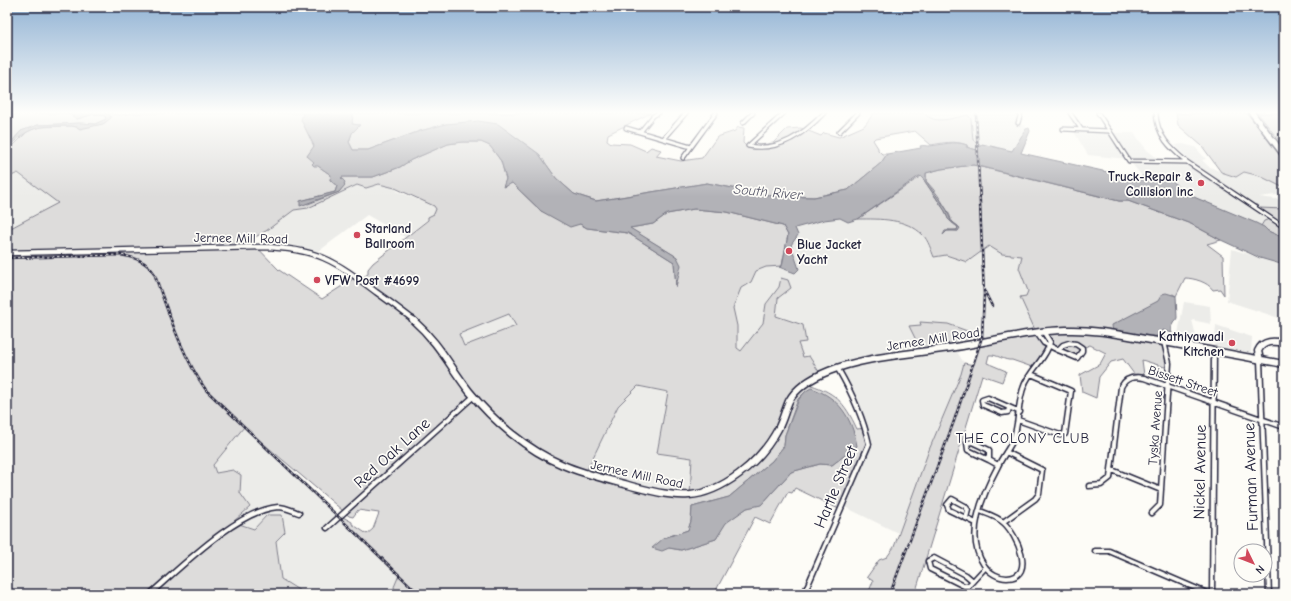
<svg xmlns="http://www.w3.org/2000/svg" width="1291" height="601" viewBox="0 0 1291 601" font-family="'Comic Neue',sans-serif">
	<rect width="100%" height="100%" fill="#fdfcf7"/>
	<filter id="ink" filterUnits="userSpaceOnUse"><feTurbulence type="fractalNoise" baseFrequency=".025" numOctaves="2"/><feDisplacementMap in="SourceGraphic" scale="8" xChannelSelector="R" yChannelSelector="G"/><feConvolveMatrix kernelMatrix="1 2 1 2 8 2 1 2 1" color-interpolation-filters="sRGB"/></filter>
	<g filter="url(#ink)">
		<!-- built -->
		<path fill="#ecece9" d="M925,113H1019L1016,124L1025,125L1026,129L1012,151L981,145L973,140L971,119L968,115L939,120L929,117Z
			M1074,132L1134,133L1147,150L1162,162H1187L1189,160L1175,145L1183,144L1195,147L1206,159L1202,160L1208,166L1221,172L1236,177L1244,172L1260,176L1282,187L1284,194L1259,197L1284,200V209L1259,208L1250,204L1270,219L1264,221L1261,226L1182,192L1171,179L1142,176L1128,159L1088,155Z
			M18,173L58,203L7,230V178Z
			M379,184L395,188L397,191L434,206L436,209L434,214L405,237L367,215L319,251L280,243L266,231L294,210L308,208L357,185L366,188Z
			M840,218L848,222L858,219L895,221L911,226L924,236L934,257L946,255L967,262L989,246L1002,254L1022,256L1019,268L1028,291L1026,297H1020L1036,332L992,340L920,322L921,325L954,347L964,363L961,374L929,450L900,534L843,506L865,424L838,369L821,375L809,357H803L798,343L806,342L776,316L778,298L788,280L781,278L779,287L766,304L763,323L741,352L737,348V326L732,309L741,288L751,282L756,271L766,267H779L795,273L791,245L798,235L795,228L824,220Z
			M1232,249L1284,265V280L1280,279L1279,318L1227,301Z
			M1184,302L1210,306L1211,324L1192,320L1199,348L1176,344Z
			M509,314L517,326L464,346L458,334Z
			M1216,325L1252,337L1251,352L1253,358L1214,351Z
			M638,386L668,392L657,453L692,457L691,496L585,475L618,406Z
			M244,427L399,576L394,587L396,594H305L281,579L276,541L267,515L254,529L233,522L240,493L241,475L233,470L216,473L213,465Z"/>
		<!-- green -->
		<path fill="#dddcdb" stroke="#807f8b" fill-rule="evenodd" d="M18,113H68L77,119L94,114L105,116L106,119L95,124L80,123L38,125L21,131L7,147V117Z
			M105,113L120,115L133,113H303L302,120L314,146L318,166L331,175L330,180L337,186L335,192L301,201L308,204L339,192L344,184L342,177H373L400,167L411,160L448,144L463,142H481L490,146L501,161L506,179L504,187L512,183L541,211L580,224L587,228L628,233L674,262L676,286L677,257L629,228L653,224L667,214L694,209L727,212L783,226L788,235L782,266L766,267L756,271L751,282L741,288L733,308L737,326V348L741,351L763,323L766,304L779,287L781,278L788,280L791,288L778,298L776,316L803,325L806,342L798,343L803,357L809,356L821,375L805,383C835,392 844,401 857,429L866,428L869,444L841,510L795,488L792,493L788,492L770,524L755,517L714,594H396L394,587L399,575L339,518L341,516L352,522V524L367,534L373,529L379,513L358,510L353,517L349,516L244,427L213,465L216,473L233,470L241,475L240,493L250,507L233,522L254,529L267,515H282L285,532L276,541L281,579L305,594H7V301L12,297L7,295V230L58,203L18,173L7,178V152L27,132L38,127L72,126L80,128L106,122L108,114ZM379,184L395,188L434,206L436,209L434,214L428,217V220L373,263L368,269V274L360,279L357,277L353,279L322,299L279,270L250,240L266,231L294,210L308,208L357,185L366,188ZM509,314L516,326L464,346L459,334ZM638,386L668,392L657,453L692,458L690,496L585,474L618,406ZM806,391L857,446L832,465L820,464L791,472L762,504L747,508L725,523L716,539L681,550L669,548L664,538L688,530L691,521L692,507L729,497L772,461L784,446L785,435L798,399Z
			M350,113H651L608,134L607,140L611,143L630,144L646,151L651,147L661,150L656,156L681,161L702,158L717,137L735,131L738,127L744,128L743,143L747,147L773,143L787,129L801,128L821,136L824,133L839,137L864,126L874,113H925C933,126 956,117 968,115L971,119L973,140L981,145L978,150L968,148L967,145C954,140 943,143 931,145L915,131L875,138L873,140L878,148V150L882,154H887L881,163L848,190L814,197L773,196L707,183L596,201L574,194L556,178L539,154L457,124H446L420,131L368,150H353L349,142L352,133L360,125L352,124L353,115Z
			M1176,113L1190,114L1193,113H1247L1284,160V191L1282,187L1260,176L1244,172L1236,177L1221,172L1202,146L1178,125Z
			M1258,113H1284V147Z
			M973,165L1119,201H1128L1191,224L1221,240L1207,244L1223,256L1224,295L1220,289L1213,290C1208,282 1193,278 1185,278L1176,296L1173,294L1113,325L1164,342L1168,368L1142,360L1144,375L1134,374L1123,359L1111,362L1099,377L1096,398L1082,392L1080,375L1100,364L1106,353L1090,345L1082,348L1079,357L1050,347L1035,368L1012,360C1004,361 997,354 989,355L987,363L1006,371L1002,382L982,375L915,594H868L873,581L867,577L879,560L887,557L894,547L929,450L961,374L964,363L974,365L981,343L922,352L909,326L921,325L920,322L948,324L992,340L1036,332L1020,297L1026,296L1028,291L1019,268L1022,256L1002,254L989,246L967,262L946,255L934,257C931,250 928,240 923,235C906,218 880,219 858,219L921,176L945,211C947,219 951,223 958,227L957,230H948L958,231V226C948,219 953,220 948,212C942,201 935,190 926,181V173L941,169Z
			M1249,204L1257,205L1259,208L1284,209V238L1268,231L1261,226L1264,221L1270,219Z"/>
		<!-- water -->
		<path fill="#b2b2b7" stroke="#787885" d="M68,113H105L110,115L111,118L103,124L80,129L77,127L72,126C41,126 27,124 7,152V147L21,131L38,125L80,123L95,124L106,119L105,116L94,114L77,119Z
			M303,113H350L353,115L352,124L360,125L352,133L349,142L353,150H368L420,131L446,124L478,121L498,124L539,154L556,178L574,194L596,201L707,183L773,196L814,197L848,190L881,163L887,154L921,148L920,146C924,145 926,146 929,146C943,145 953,140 967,145L966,147L977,150V146H981L982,144L1012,151L1026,129L1029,128L1030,131L1021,153L1130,177L1143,179L1142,176L1171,179L1182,192L1256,223L1264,227L1268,231L1284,238V265L1260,258L1221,240L1191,224L1128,201H1119L979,166L973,165L941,169L926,173V181L947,210L951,221L960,228L958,231H947L943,235L945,231L957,230L958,227L948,219L945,211L922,177L919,176L858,219L848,222L840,218L824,220L795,228L798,235L791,245L799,269L795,273L779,267L782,266L788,235L783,226L727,212L694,209L667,214L653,224L630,228L677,257L681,265L676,287L674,262L628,233L587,228L580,224L570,227L541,211L512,183L503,187L506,179L501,161L490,146L481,142H463L448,144L411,160L400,167L373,177H342L341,178L345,182L344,184L345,185L339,192L300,206V201L335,192L337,186L330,180L331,175L318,166H314L312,164L314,162L307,156L314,146L301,120Z
			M1166,293L1176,296L1177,318L1172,327V333L1163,330L1162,335L1145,338L1113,333L1112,325L1158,301L1162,294Z
			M811,388C839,397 852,418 857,446L832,465L820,464L791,472L761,505L747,508L726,523L716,539L681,550L669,548L662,551L652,548L664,538L688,530L691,521L692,507L729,497L772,461L784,446L785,435L799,399L806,391Z"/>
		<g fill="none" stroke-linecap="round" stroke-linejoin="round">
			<!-- street-far1 casing -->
			<g stroke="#22223b" stroke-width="5.5">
				<path id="street-far1" d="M1070,113L1081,129
					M1098,113L1129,161L1187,162
					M1156,113C1157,136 1170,148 1187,162L1284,227
					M743,123L753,113
					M1018,123L1021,113
					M626,128L691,147
					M1063,129L1110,131
					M640,132L653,116L658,113
					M839,132L858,113
					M664,138L686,113
					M748,146C779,152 804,134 824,113
					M748,146L784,113
					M683,158L716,113"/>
			</g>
			<!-- street casing -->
			<g stroke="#22223b" stroke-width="7">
				<path id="street" d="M1037,333L1044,343L1058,350
					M1069,343L1076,344L1082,348V351L1077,358L1058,350L1063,345Z
					M1260,360L1269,594
					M1009,408L1008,412L1002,413L983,405L982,400L988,398L1020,412
					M1018,420L1060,435L1065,434L1071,391L1031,374
					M972,442L989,450V460L968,450L967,443Z
					M989,460L998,465
					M1112,470L1161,490
					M1089,486L1101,485L1110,478L1121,387C1126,377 1134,376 1144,378L1284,427
					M980,511C988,514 998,517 1004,523C1016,534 1037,577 1007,578C999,578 989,573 984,565C964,536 983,494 998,466C1002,457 1009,449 1013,440C1020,422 1017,403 1024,386C1029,372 1042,362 1048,348L1050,342L1043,331
					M1152,513L1160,505L1169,363L1164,342
					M966,518L968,510L965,506L952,499L947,505L949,510L976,523
					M1003,522L1035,499L1039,494L1042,470L1006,452
					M327,528L474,396
					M1095,551H1109L1209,594
					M934,558L966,575L973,581L968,586H964L930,569L928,561Z
					M973,581L985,568
					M150,594C181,567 238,510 278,507C286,507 293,511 299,513
					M804,594L869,444C863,417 852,393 838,369
					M1212,594L1214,351"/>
			</g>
			<!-- secondary-far1 casing -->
			<g stroke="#22223b" stroke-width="7">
				<path id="secondary-far1" d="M7,253L262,247C316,248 334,260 376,292C389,301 402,311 415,321"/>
			</g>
			<!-- secondary casing -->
			<g stroke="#22223b" stroke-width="9">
				<path id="secondary" d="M413,320C439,343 449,365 469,391C493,421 527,450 563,465C586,475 611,480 635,487C678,498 701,502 739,474C755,462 769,446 778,429C783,420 785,410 789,401C797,386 814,377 829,371C864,357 904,355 942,349C983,344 1024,331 1066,330C1095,329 1122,335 1151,340C1195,347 1240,356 1284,364
					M1260,360L1258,351C1263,340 1274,341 1284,343"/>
			</g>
			<!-- primary casing -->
			<g stroke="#22223b" stroke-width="8">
				<path id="primary" d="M1252,113L1284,155"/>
			</g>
			<!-- street-far1 -->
			<use href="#street-far1" stroke="#fdfcf7" stroke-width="3"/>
			<!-- street -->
			<use href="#street" stroke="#fdfcf7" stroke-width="4"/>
			<!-- secondary-far1 -->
			<use href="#secondary-far1" stroke="#fdfcf7" stroke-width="4.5"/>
			<!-- secondary -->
			<use href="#secondary" stroke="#fdfcf7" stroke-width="6"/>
			<!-- primary -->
			<use href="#primary" stroke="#fdfcf7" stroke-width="5"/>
			<!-- rail casing -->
			<g stroke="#22223b" stroke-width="2.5">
				<path id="rail" d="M7,258L120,255C134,257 146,261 154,273C169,314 181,354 206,390L419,594
					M985,292L992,306
					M890,594L954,421L982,337L984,294L976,113"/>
			</g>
			<!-- rail -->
			<use href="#rail" stroke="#fdfcf7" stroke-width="1" stroke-dasharray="2.5" stroke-linecap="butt"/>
		</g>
	</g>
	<!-- sky -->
	<linearGradient id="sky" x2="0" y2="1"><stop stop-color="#92b3d4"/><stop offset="0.57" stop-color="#fefefb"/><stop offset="1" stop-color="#fefefb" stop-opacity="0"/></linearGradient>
	<rect width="1291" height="197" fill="url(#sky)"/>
	<!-- markers -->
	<g fill="#d1495b" stroke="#fdfcf7" stroke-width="1.5">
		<circle cx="1201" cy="183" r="4"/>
		<circle cx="357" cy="235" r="4"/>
		<circle cx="789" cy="251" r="4"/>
		<circle cx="317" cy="280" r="4"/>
		<circle cx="1232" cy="343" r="4"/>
	</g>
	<g text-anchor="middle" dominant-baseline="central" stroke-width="3.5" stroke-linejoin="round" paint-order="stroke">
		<!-- poi labels -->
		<g font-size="13" font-weight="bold" fill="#22223b" stroke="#fdfcf7" text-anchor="start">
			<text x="1193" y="176" text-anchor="end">Truck-Repair &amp;<tspan x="1193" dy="15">Collision inc</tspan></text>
			<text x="365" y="228">Starland<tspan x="365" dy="15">Ballroom</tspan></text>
			<text x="797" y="244">Blue Jacket<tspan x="797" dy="15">Yacht</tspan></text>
			<text x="325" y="280">VFW Post #4699</text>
			<text x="1224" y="336" text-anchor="end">Kathiyawadi<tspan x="1224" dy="15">Kitchen</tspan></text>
		</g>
		<!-- street labels -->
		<g font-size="13" fill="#22223b" stroke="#fdfcf7">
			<text transform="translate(241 238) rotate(1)">Jernee Mill Road</text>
			<text transform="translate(933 339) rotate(-9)">Jernee Mill Road</text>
			<text transform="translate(1183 381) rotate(19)">Bissett Street</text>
			<text transform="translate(1155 428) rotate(-86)">Tyska Avenue</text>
			<text transform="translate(637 474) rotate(12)">Jernee Mill Road</text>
		</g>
		<!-- water labels -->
		<g font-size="14" font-style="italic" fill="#545466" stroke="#fdfcf7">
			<text transform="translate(768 192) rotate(5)">South River</text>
		</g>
		<!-- neighbourhood labels -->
		<g font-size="14" letter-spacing="1" fill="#22223b" stroke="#fdfcf7">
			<text x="1023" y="438">THE COLONY CLUB</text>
		</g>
		<!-- near-street labels -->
		<g font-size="16" fill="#22223b" stroke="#fdfcf7">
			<text transform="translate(392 453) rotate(-42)">Red Oak Lane</text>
			<text transform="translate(1200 472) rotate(-89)">Nickel Avenue</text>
			<text transform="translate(1251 477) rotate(-92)">Furman Avenue</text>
			<text transform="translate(836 487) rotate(-67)">Hartle Street</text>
		</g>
	</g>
	<!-- margin -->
	<rect width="1291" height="601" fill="none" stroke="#fdfcf7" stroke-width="24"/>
	<rect x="12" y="12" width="1267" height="577" fill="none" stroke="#22223b" stroke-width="1.5" filter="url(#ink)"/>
	<!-- north arrow -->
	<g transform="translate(1253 563) rotate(133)"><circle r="19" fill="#fdfcf7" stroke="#a5a5ac"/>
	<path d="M0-3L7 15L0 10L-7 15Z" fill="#d1495b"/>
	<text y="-6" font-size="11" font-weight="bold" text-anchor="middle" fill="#22223b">N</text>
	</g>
</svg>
